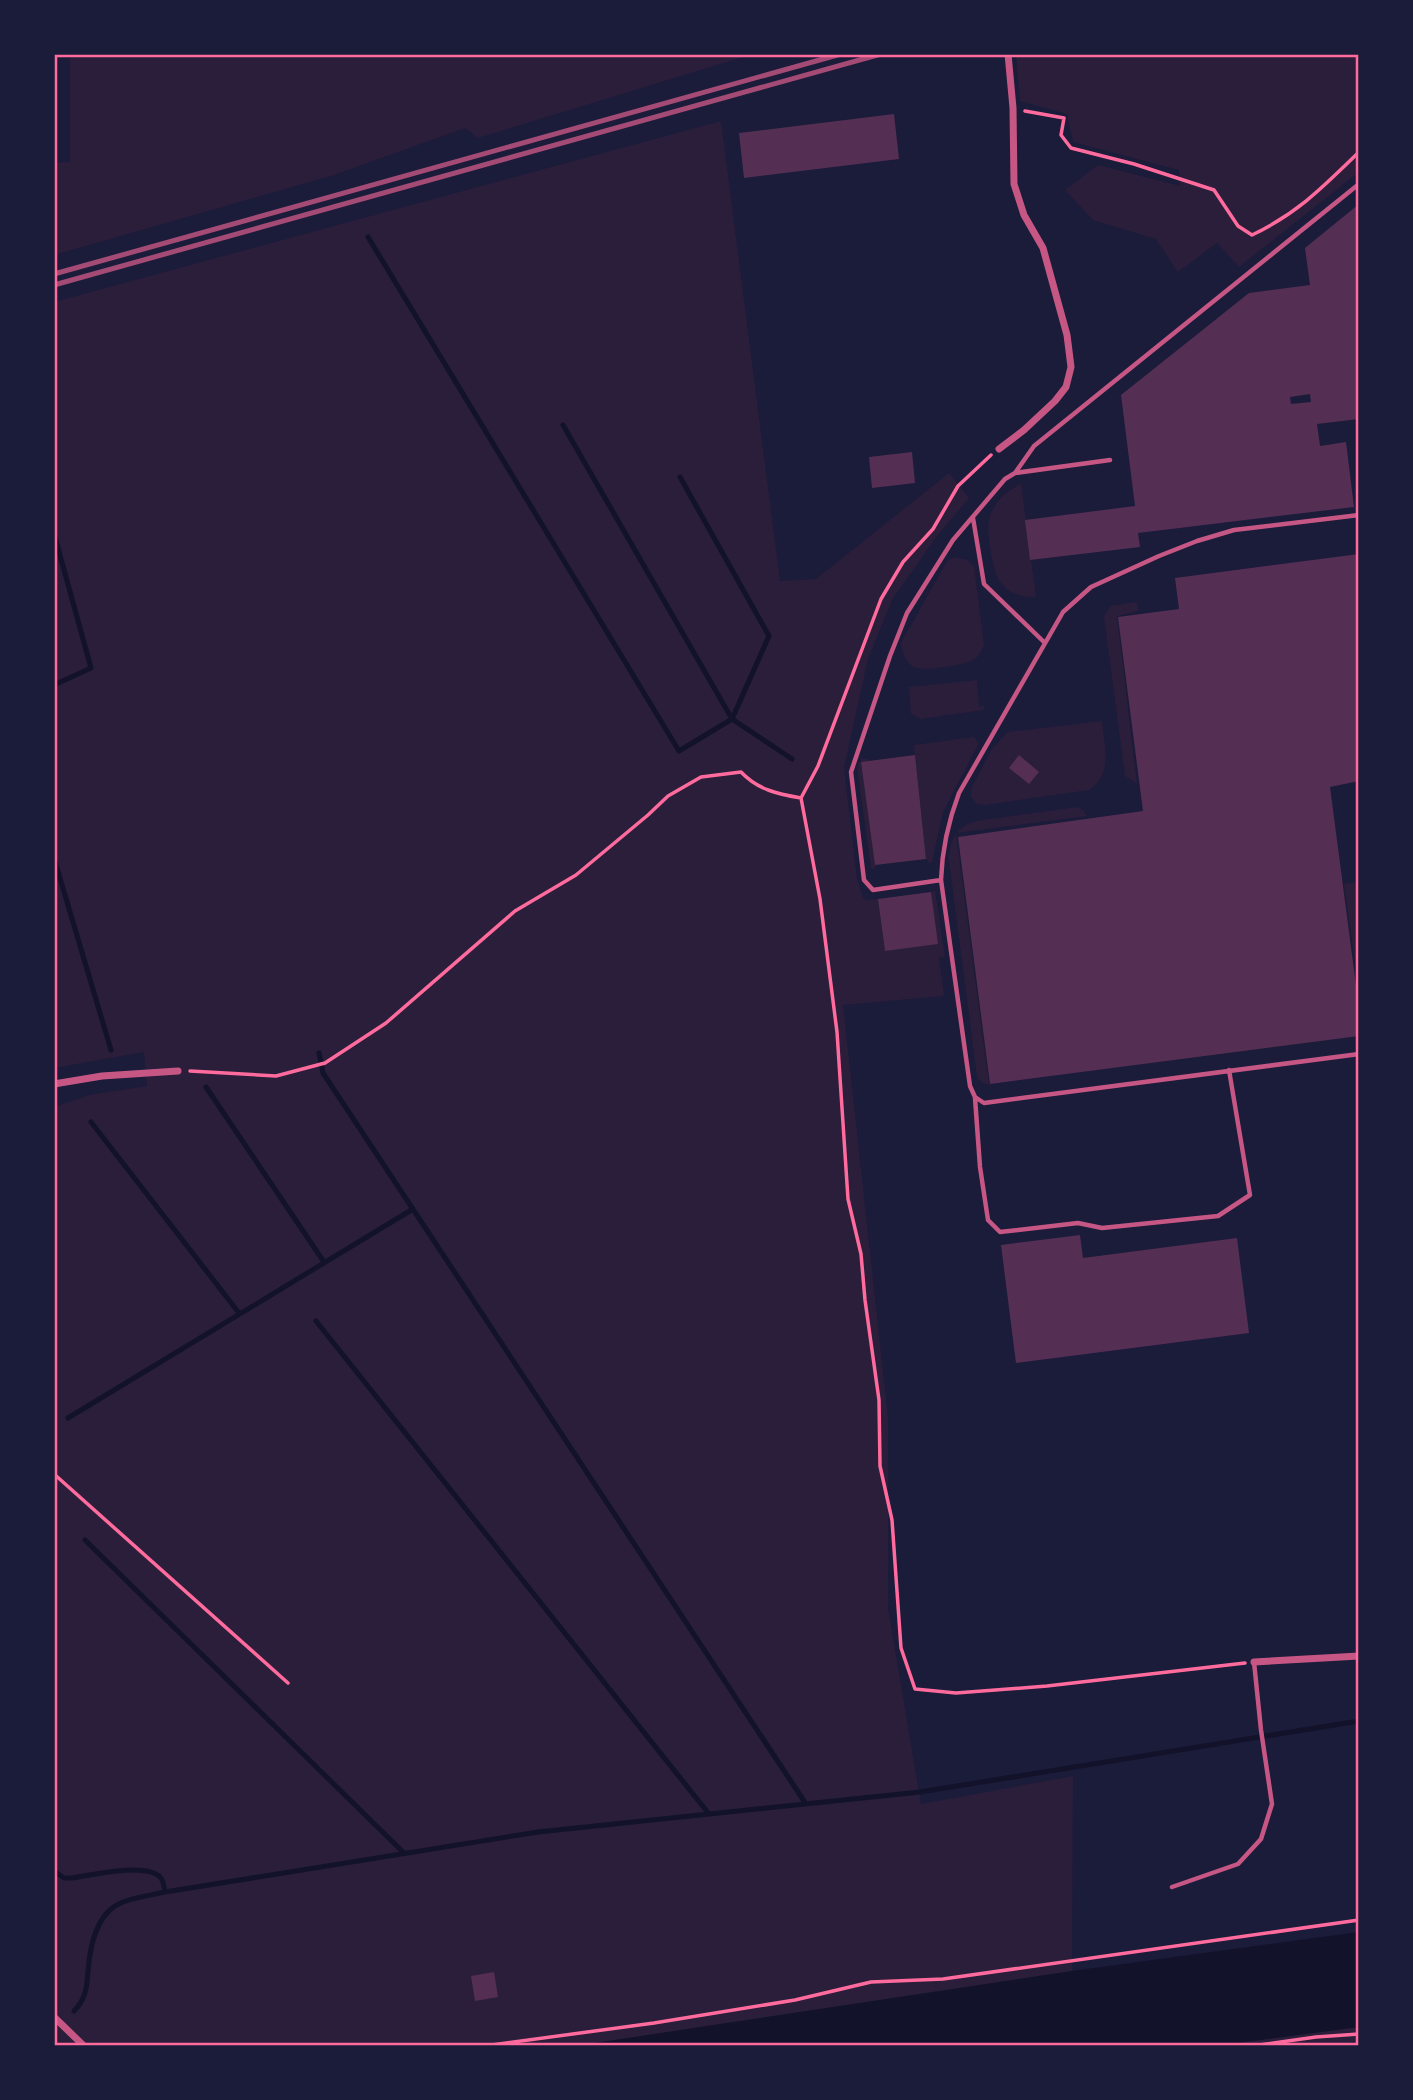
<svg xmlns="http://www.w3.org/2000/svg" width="1413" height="2100" viewBox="0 0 1413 2100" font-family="Jost,sans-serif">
	<rect width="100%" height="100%" fill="#1b1b3a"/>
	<!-- green -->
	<path fill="#2a1e3b" d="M70,54H753L478,138L465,128L334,175L54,255V163L70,162Z
		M1016,54H1359V172L1239,267L1217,243L1178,272L1156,239L1093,220L1065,190L1098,165L1180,186L1179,170L1073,142L1067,114L1020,101Z
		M721,121L780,581L816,579L949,473L969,498L937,536L892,600L868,659L844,768L857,879L863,898L867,900L878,899L885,950L937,944L931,892L935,890L945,957L939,958L944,996L843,1005L888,1417V1608L921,1804L1073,1776L1072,1971L575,2046H58L54,2020V1107L89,1095L147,1086L144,1052L54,1068V302Z
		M1021,483L1036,597C1000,597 994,576 990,546C988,532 986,522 993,509C999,497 1010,490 1021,483Z
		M954,557L967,560L974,566L984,645C982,650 980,655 975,659C967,665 922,672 914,667C905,663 902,651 901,643L947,561Z
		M1137,602L1138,611L1117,616L1137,784L1125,776L1104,617L1110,606Z
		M977,680L979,706H984V710L920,719L911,714L909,687Z
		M1102,721C1104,745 1114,774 1089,790L985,805L976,804L971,797V789L992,749L1008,732Z
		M974,737L978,743L977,747L943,812L932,862L929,863L926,859L914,745Z
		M862,759H867L869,761L861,763L876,865L874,870L871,868L858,775V764Z
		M1077,807L1083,810L1087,816L956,833L989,1085L983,1083L977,1077L949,860C950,839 956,827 976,821Z
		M1359,882V991L1344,884Z
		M1359,2027V2046H1215L1217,2045Z"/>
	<!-- water -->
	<path fill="#12122b" d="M1359,1932V2027L1215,2046H575L1072,1971Z"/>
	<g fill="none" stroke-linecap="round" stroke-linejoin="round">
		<!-- stream -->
		<path stroke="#12122b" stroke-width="5" d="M368,237L679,751L732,719L792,759
			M563,425L732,719
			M680,477L769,636L732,719
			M54,685L91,668L55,537
			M54,858L111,1050
			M319,1053L323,1073L806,1804
			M206,1087L324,1262
			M91,1122L239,1313
			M316,1321L709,1814
			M68,1418L413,1209
			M85,1540L404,1853
			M54,1871L64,1878H72C91,1875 146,1862 160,1877C164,1881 164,1887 165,1892
			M74,2011C86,1999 87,1987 88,1971C90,1946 96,1912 123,1902C136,1897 152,1895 165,1892L538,1832L920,1792L1359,1721"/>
	</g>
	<!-- building -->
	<path fill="#542f53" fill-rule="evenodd" d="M894,114L899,159L744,178L739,133Z
		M1359,204V419L1317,424L1320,446L1346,442L1354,507L1138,533L1140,547L1030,560L1025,520L1135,506L1121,395L1249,293L1310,285L1305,248ZM1310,394L1311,402L1291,404L1290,397Z
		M912,452L915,483L872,488L869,457Z
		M1359,554V781L1330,787L1359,1008V1036L990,1084L958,837L1143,811L1118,617L1179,609L1175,578Z
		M915,755L926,859L875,865L861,762Z
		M1019,755L1039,772L1029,784L1009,768Z
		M931,892L938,944L885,951L878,899Z
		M1080,1235L1083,1258L1237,1238L1249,1333L1016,1363L1001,1245Z
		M494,1972L498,1997L475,2001L471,1976Z"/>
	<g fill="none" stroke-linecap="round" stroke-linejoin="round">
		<!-- path -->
		<path stroke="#ff6b9d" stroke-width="3.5" d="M1025,111L1064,118L1061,135L1071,148L1134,164L1214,190L1238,226L1252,235C1298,213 1323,187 1359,152
			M991,455L958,486L933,529L903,562L881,599L818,766L801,798L820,899L837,1032L848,1199L861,1254L865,1300L879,1400L880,1466L892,1520L901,1648L915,1689L956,1693L1047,1686L1245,1663
			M190,1071L276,1076L325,1063L386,1023L515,911L576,875L648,815L668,796L701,777L741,772C758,790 778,794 801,798
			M54,1474L288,1683
			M484,2046L654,2023L795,2000L871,1982L943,1979L1359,1920
			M1252,2046L1316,2037L1359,2034"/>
		<!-- service -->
		<path stroke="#c65784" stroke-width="4.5" d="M1110,460L1015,473L1005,479L953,540L907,613L890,656L851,772L864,880L873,890L941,880L970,1086L975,1097L984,1103L1359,1054
			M1015,473L1034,446L1359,184
			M973,518L984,584L1045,643
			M941,880C942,849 948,822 959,793L1063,612L1091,587L1159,556L1197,541L1234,530L1359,515
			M975,1098L980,1167L988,1220L1000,1232L1078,1223L1102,1228L1218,1216L1250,1195L1229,1070
			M1172,1887L1238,1864L1261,1839L1272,1804L1261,1730L1254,1662"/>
		<!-- minor -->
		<path stroke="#c65784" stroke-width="7" d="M999,449L1024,430L1055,401L1066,387L1071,367L1067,335L1043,248L1024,215L1014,184L1013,108L1008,54
			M54,1084L102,1076L178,1071
			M1254,1662L1359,1656
			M54,2017L84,2046"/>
		<!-- rail -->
		<path stroke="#a44b75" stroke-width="5" d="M54,274L841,54
			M54,285L881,54"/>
	</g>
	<!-- border -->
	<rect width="1413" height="2100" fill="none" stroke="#1b1b3a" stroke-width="112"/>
	<rect x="56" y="56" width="1301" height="1988" fill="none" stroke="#ff6b9d" stroke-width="2.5"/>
</svg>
